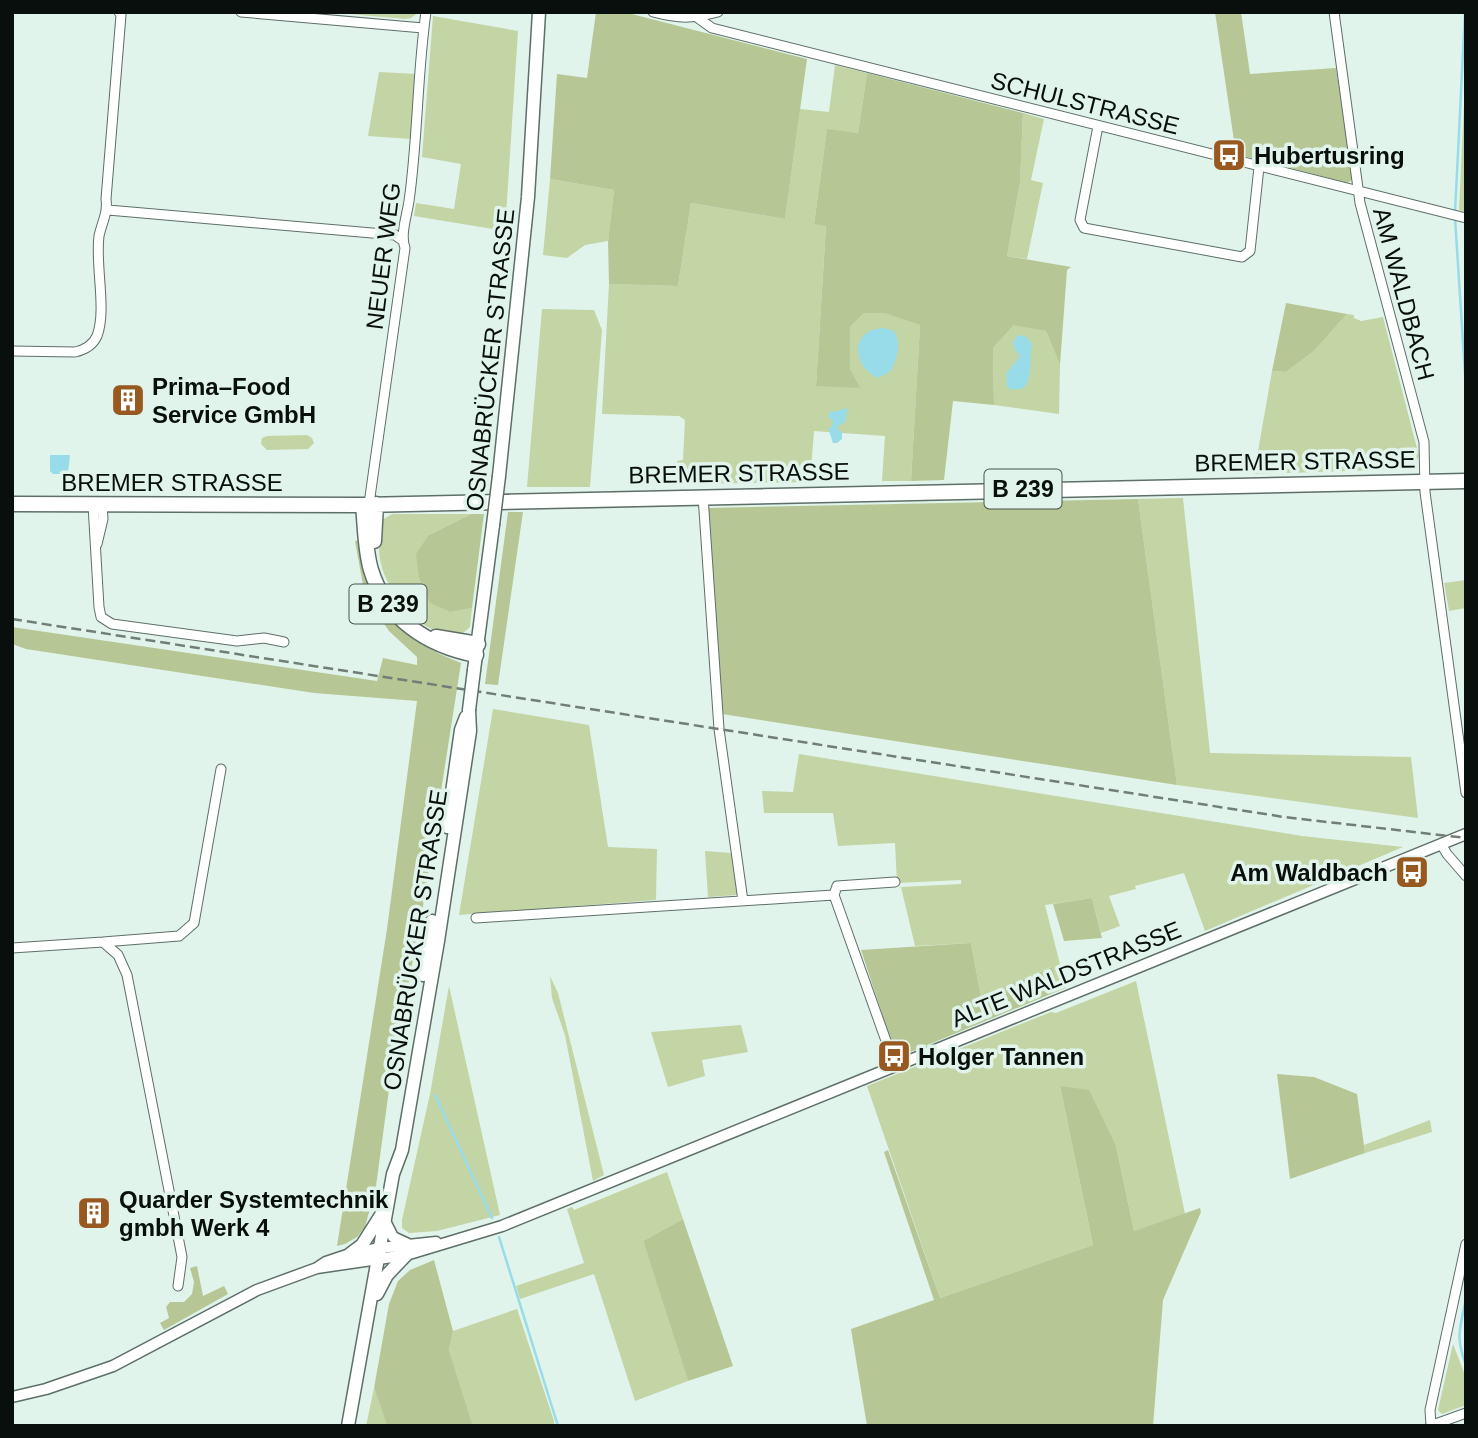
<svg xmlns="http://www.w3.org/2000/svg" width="1478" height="1438" viewBox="0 0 1478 1438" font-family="Arial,sans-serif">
	<rect width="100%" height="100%" fill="#e0f4eb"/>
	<!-- green -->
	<path fill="#c3d4a5" d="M328,12H419L411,18L405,19Z
		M433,16L518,31L505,231L414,216L416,203L454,209L461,164L422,157Z
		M1466,63V212L1459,210Z
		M835,65L867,73L858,133L827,130L814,223L826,225L816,386L850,369V327L864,313L885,312L920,325L911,481H882L885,436L814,431L810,482L676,484L677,461L683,460L685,420L679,416L602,414L609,284L678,286L691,203L785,219L800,109L829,112Z
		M379,72L417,74L412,139L368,136Z
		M1023,113L1044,119L1031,180L1043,183L1027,259L1007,256L1020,183Z
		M550,179L614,190L608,241L585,245L567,258L543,255Z
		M542,309L594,310L602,330L590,487H527Z
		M1347,314L1354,315V318L1361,321L1383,317L1419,456L1412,469L1254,474L1272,371L1286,372L1314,351Z
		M1015,324L1046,331L1060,365L1059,414L994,405L993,348Z
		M307,435L312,438L314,443L308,449L267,450L261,444L262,438L267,436Z
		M1183,498L1210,753L1411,757L1418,818L1177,785L1138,499Z
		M392,514H471L429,535L451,612L472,608L470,627L463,633C456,634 448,635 441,633C415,626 387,590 381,564C377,550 380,533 382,520Z
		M1466,580V608L1449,611L1444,583Z
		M493,709L589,725L608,847L657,849L656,900L459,915Z
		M799,754L1302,836L1403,847L1205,931L1184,873L1135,886L1136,889L1109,896L1120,926L1101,933L1092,898L1045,905L1066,988L1058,991L1051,967L981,997L971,943L915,946L901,887L961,884V880L897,883L895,843L838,846L833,813H764L762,791L793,792Z
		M705,851L731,853L737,895L708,897Z
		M550,976L558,993L604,1175L593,1181L565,1035L552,998Z
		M1136,981L1185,1214L1134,1231L1116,1146L1060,1086L1093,1245L940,1298L867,1086L1051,1012L1056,1013Z
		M449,986L500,1215L437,1231L409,1233L402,1228V1220L430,1094Z
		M741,1025L748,1052L702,1060L705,1076L668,1087L651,1032Z
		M1430,1120L1432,1132L1365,1153L1364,1145Z
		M667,1172L683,1219L643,1241L688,1381L635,1401L594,1274L520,1299L516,1286L584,1263L567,1209L572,1207L574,1210Z
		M517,1309L554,1421V1426H473L449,1350L453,1331Z
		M1453,1344L1466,1378V1405L1442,1414L1438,1410Z
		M374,1388L387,1426H366Z"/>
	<!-- forest -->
	<path fill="#b6c795" d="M596,12H624L807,59L785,219L691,203L678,286L609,284L608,241L614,190L550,179L557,74L587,78Z
		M1215,12H1241L1250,74L1336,68L1353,179L1348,183L1236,154Z
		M867,73L1023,113L1020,183L1007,256L1071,267L1067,270L1060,365L1046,331L1014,325L993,348L994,405L953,401L944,480L911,481L920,325L885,313H864L850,327V369L860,388L816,386L826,226L814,224L827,129L858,133Z
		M1286,303L1347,314L1314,351L1286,372L1272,371Z
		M1138,499L1177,785L722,714L707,508Z
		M508,512H523L498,685L485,684Z
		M471,514H484L472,608L451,612L430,603L419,577L416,554L429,535Z
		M360,540C362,554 364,569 368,583C382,625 423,648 461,663L422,913L391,1075L376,1186L365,1227L357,1237L345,1244L337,1246L387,929L417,701L314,693L26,649L12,644V627L377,681L383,658L417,665V657L389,631L365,596L355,541Z
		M1092,898L1102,938L1064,941L1053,904Z
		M971,943L981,997L1052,967L1058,991L901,1056L895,1053L861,950Z
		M1277,1074L1314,1077L1357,1094L1365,1153L1290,1179Z
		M1060,1086L1089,1090L1116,1146L1134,1231L1200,1208L1201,1212L1163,1300L1153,1426H867L851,1329L934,1300L884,1152L888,1150L940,1298L1093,1245Z
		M683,1219L733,1366L688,1381L643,1241Z
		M434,1260L453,1331L449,1350L473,1426H387L374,1388L389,1304L398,1281L410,1270Z
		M197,1266L203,1296L224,1286L228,1294L164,1330L160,1323L169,1318L166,1307L170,1302H184L192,1294L194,1282L190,1268Z"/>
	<!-- water -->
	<path fill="#98dce9" d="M884,328L894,331C902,344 897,357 891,371L878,378C851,366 850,329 884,328Z
		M1018,335L1027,337L1032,345C1029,359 1033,377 1024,388L1011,390L1007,386L1006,374L1020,356L1015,350L1013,342Z
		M848,408L845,422L838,426V430L842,432V439L837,443H833L828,428L832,427L833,420L829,418L828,413Z
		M50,455H70L68,474H53L50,471Z"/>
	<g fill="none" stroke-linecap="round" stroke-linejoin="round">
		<!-- stream -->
		<path stroke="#98dce9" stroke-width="2.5" d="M1455,212L1465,12
			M1455,218L1466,389
			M435,1095L492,1218
			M499,1237L558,1426
			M1466,1299C1460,1328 1455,1337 1466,1365"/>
		<!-- minor casing -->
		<g stroke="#5e6f68" stroke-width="11">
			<path id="minor" d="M241,12L423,28
				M653,12C680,19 691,19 718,12
				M1334,12L1360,203L1424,442L1425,492L1466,793
				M698,18L712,28L1466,218
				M1098,126L1080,220L1084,228L1242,257L1250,251L1259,167
				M108,210L395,235L402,240
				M12,351L75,352C84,350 93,345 97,336C107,310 95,265 99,236C102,222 108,213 106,199L121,15L119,12
				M703,496L719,729L743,901
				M369,504L405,248C400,235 407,215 409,201C418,138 417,75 426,12
				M93,505L99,607L101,617L112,624L237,641L264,638L284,642
				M97,544L103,519L102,505
				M1441,844L1447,854L1466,876
				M834,895L895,1066
				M476,918L834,895L837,886L895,882
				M103,942L179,936L194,923L221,769
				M12,948L103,942L118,955L127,975L182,1257L178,1286
				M1431,1425L1430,1410L1466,1244
				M1430,1426L1466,1413"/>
		</g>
		<!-- tertiary casing -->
		<g stroke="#5e6f68" stroke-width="13">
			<path id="tertiary" d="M385,1221L393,1237L408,1244
				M317,1268L406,1255L502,1226L1466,834
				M12,1397L46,1389L113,1366L257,1290L317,1268L326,1262L350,1254L380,1248L436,1242"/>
		</g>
		<!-- secondary casing -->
		<g stroke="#5e6f68" stroke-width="15">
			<path id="secondary" d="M499,476L528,197L539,12
				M474,670L493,525
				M447,827L461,730L466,717
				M423,975L432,921
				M350,1254L362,1245L383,1212
				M377,1294L387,1275L406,1255
				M348,1426L393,1174L402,1150L438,941L470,731L469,710"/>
		</g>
		<!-- primary casing -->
		<g stroke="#5e6f68" stroke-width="17">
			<path id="primary" d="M12,504L363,505L1466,481
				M363,505C365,525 365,550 371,570C386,619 428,646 476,655
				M374,541L376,504
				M436,637L478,644"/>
		</g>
		<!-- minor -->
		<use href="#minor" stroke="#fff" stroke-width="9"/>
		<!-- tertiary -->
		<use href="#tertiary" stroke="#fff" stroke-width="10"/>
		<!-- secondary -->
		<use href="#secondary" stroke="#fff" stroke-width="12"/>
		<!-- primary -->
		<use href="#primary" stroke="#fff" stroke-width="14"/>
		<!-- rail -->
		<path stroke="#717e78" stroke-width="2.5" stroke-dasharray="10 5" stroke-linecap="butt" d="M12,619L1284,817L1466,838"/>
		<!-- secondary-bridge casing -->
		<g stroke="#5e6f68" stroke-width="15" stroke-linecap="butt">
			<path id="secondary-bridge" d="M493,525L499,476
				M469,710L474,670"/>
		</g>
		<!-- secondary-bridge -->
		<use href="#secondary-bridge" stroke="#fff" stroke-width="12"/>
	</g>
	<!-- icons -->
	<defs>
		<g id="bus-square" transform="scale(1.75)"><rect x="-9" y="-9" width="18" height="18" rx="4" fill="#985921" stroke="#e0f4eb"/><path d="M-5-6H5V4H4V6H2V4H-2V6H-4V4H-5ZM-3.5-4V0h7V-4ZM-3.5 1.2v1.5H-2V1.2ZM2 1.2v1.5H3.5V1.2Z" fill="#fff"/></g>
		<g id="building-square" transform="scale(1.75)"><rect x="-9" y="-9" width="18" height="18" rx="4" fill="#985921" stroke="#e0f4eb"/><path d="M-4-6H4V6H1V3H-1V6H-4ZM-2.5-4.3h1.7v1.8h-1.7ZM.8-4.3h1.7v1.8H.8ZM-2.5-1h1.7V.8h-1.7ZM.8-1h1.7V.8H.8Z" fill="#fff"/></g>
	</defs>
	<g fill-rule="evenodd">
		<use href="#bus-square" x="1229" y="155"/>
		<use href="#building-square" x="128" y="400"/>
		<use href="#bus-square" x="1412" y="872"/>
		<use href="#bus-square" x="894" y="1056"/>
		<use href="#building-square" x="94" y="1213"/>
	</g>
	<g text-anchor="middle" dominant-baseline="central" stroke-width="7" stroke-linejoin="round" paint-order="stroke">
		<!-- shield labels -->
		<g fill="#e0f4eb" stroke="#49544f" stroke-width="2">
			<rect x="984.5" y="469.5" width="77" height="39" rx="5"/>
			<rect x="349.5" y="584.5" width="77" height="39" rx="5"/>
		</g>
		<g font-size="23" font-weight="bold" fill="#080f0c">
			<text x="1023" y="489">B 239</text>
			<text x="388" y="604">B 239</text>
		</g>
		<!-- street labels -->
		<g font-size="24" fill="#080f0c" stroke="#e0f4eb">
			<text transform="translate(1085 103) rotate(14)">SCHULSTRASSE</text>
			<text transform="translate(383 256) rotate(-83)">NEUER WEG</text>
			<text transform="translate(1404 294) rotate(75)">AM WALDBACH</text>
			<text transform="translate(490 360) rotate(-84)">OSNABRÜCKER STRASSE</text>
			<text transform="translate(1305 461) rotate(-1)">BREMER STRASSE</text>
			<text transform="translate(739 473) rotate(-1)">BREMER STRASSE</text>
			<text x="172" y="482">BREMER STRASSE</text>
			<text transform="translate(415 940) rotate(-81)">OSNABRÜCKER STRASSE</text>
			<text transform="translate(1066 974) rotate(-22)">ALTE WALDSTRASSE</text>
		</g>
		<!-- poi labels -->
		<g font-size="24" font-weight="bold" fill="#080f0c" stroke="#e0f4eb" text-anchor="start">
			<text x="1254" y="155">Hubertusring</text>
			<text x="152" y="386">Prima–Food<tspan x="152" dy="28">Service GmbH</tspan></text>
			<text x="1388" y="872" text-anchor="end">Am Waldbach</text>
			<text x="918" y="1056">Holger Tannen</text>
			<text x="119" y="1199">Quarder Systemtechnik<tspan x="119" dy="28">gmbh Werk 4</tspan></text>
		</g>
	</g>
	<!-- border -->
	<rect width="1478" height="1438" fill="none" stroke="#080f0c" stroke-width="28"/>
</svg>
